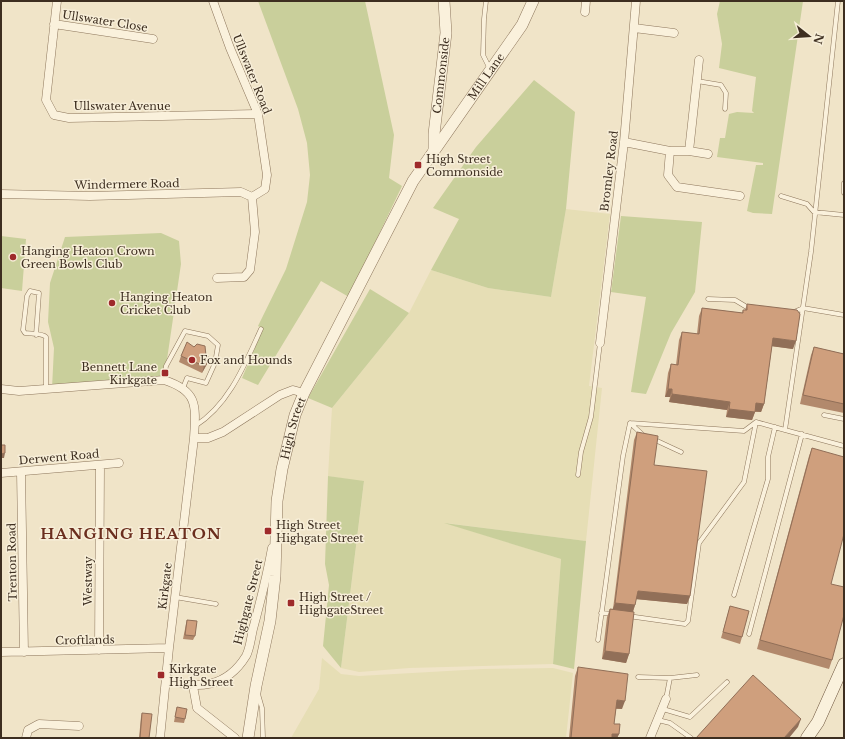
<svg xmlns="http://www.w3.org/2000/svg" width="845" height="739" viewBox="0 0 845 739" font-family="'Libre Baskerville',serif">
	<rect width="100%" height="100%" fill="#f0e4c8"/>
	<!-- farmland -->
	<path fill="#e6deb5" d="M566,209L610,214L589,386L602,388L586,541L446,523L561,559L553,664L409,668L359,672L341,668L364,482L328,476L332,408L409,313L431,270L488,288L551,297Z
		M322,658L341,674L359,676L483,669L553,668L573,673L566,738H291L319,689Z"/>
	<!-- green -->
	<path fill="#c9cf9b" d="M258,1H365L394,135L389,178L402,186L349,297L321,281L258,385L242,378L263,329L258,326L286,269L307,202L310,175L307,143L298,109Z
		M720,1H803L772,214L753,213L747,211L756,165H763V163L717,157L720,138H725L729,114L737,112L754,113L752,111L756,77L719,68L722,44L717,14Z
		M534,80L575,112L566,209L551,297L488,288L431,270L459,219L433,208L476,147Z
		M621,216L702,222L695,292L671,333L646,394L631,392L646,297L611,292Z
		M161,233L179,241L181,264L164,380L52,388L54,348L48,322L50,283L65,237Z
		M1,236L26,239L22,291L1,288Z
		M370,289L409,313L332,408L308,398Z
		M328,476L364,481L341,668L323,646L329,585L325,564Z
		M444,523L586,541L574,669L553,664L561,559Z"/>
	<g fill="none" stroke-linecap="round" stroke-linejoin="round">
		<!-- service casing -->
		<g stroke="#8d765c" stroke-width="5">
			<path id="service" d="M486,1L484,19L483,55L490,69
				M838,1L811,252L785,430L844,446
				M697,81L721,85L726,93L725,109
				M844,183V193
				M781,196L807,204L814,212L844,215
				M708,299L735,300L750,309
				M794,312L803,308L844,315
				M36,335L39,293L30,291L27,296L23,330L25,333C31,334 42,333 46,337V389
				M164,380L166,366L185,331L208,336L218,345L215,363L206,383L187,378L183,388
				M824,415L844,419
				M195,426C229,405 245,364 261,329
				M643,435L630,423L744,431L756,422L785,430
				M653,439L681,452
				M578,475L581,452L591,417L600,343
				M734,595L768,479V457L775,427
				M175,597L216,604
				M601,613L614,614
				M628,616L685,624L688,621L699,543L744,482L756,422
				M749,634L802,434
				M598,640L623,456L630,423
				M638,677L670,678
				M258,694L262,708L263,738
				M666,699L670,678L697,675
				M663,709L690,717L727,682
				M658,720L670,723L691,738"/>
		</g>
		<!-- minor casing -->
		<g stroke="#8d765c" stroke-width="9">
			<path id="minor" d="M57,1L46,100L54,115L69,118L258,114
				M213,1L230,48L258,114L267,175L265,189L252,197
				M585,12L586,1
				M54,24L153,39
				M634,28L674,33
				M699,60L689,151L708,154
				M624,142L670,151H689
				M670,151L668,175L677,187L740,196
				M1,194L90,196L241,192L252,197
				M217,278L244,277L250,270L255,232L252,197
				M600,343L624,142L636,1
				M1,389L19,391L164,380C198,391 196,405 194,438L169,648L160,738
				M194,438H208L223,432L280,395L293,390L304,393
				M21,472L24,652
				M1,473L119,463
				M99,650L100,465
				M1,652L169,648
				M165,678C197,691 227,687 246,656C250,649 251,637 253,629C260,603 267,576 272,548
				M193,686L197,708L235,738
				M26,738L28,730L39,724L79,726
				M650,738L666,699"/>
		</g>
		<!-- tertiary casing -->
		<g stroke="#8d765c" stroke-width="12">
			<g id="tertiary">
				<path id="s1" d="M434,149V134L446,33L444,1"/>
				<path id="s2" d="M248,738L256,686L270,621L275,576L277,501L282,469L295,415L304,393L413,181L522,25L533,1"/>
			</g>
		</g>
		<!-- secondary casing -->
		<g stroke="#6f573f" stroke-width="13">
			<path id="secondary" d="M807,738L818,722L844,664"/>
		</g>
		<!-- service -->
		<use href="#service" stroke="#faf1dc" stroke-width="4"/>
		<!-- minor -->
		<use href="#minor" stroke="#faf1dc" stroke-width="8"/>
		<!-- tertiary -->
		<use href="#tertiary" stroke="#faf1dc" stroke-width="11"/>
		<!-- secondary -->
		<use href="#secondary" stroke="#faf1dc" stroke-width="12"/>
	</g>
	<!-- wall -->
	<path fill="#b2896c" d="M747,304L793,349L772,346L764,404L761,412H755L752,420L726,417L727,410L669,402L670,397H665L668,373L671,364L676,365L679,340L682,332L697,334L699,316L702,308L742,313L743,310H745Z
		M814,347L844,354V413L800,404L811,355Z
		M181,356L207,364L202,373L179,362Z
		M637,432L654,465L690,596L687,604L636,599L635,605L633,612L629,654L626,663L602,659L607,617L610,609H613L634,440Z
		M812,448L831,584L832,660L829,669L757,649L809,456Z
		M730,606L742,637L740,644L721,638Z
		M187,620L195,636L193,640L183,639L186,624Z
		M578,667L622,709H616L614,724L619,734L617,738H569L575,676Z
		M177,707L185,719L184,723L174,722L176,711Z
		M142,713L149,738H139L141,717Z"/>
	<!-- shaded-wall -->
	<path fill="#916f58" d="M773,338L796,341L793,349L770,346Z
		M209,357L207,364L202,373L204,366Z
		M668,389H672L670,397H665Z
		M672,394L730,402L727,410L669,402Z
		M756,403L764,404L761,412L753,411Z
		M729,409L755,412L752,420L726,417Z
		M5,453L4,458H1V454Z
		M638,591L690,596L687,604L635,599Z
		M615,603L635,605L632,614L612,611Z
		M605,651L629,654L626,663L602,659Z
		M617,700L625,701L622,709L614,708Z
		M801,719L798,727L789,738H784Z
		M612,734H619L617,738H611Z"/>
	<!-- building -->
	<path fill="#cf9f7d" stroke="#916f58" d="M747,304L797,310L800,314L796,341L773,338L764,404L756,403L755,412L729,409L730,402L672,394V389H668L671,364L678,365L682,332L699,334L702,308L743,313V310H747Z
		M187,342L194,347L197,344L205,346L206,356L209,357L204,366L181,356Z
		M814,347L844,354V404L803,395Z
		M637,432L658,436L654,465L707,471L690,596L638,591L635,605L615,603Z
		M1,445H5V453L1,454Z
		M812,448L844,457V534L831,584L844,587V615L832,660L760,640Z
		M730,606L749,611L742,637L723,632Z
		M610,609L634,612L629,654L605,651Z
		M187,620L197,621L195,636L185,635Z
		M578,667L628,674L625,701L617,700L614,724H620L619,734H612V738H571Z
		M753,675L801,719L784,738H696Z
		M177,707L187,709L185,719L175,717Z
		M142,713L152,714L149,738H140Z"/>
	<!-- markers -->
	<g fill="#9e2a2b" stroke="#f7eed8" stroke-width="1.5">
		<rect x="414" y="161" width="8" height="8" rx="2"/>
		<circle cx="13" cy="257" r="4"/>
		<circle cx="112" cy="303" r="4"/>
		<circle cx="192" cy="360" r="4"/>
		<rect x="161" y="369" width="8" height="8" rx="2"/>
		<rect x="264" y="527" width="8" height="8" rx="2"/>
		<rect x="287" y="599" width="8" height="8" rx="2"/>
		<rect x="157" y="671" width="8" height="8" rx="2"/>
	</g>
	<g text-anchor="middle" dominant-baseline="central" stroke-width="3" stroke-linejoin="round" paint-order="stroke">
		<!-- street labels -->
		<g font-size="11" fill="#3d2e20" stroke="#f7eed8">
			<text transform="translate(105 21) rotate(9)">Ullswater Close</text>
			<text transform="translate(252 74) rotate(68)">Ullswater Road</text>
			<text stroke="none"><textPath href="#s1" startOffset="74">Commonside</textPath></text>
			<text stroke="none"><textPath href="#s2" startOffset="717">Mill Lane</textPath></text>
			<text x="122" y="106">Ullswater Avenue</text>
			<text transform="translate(609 171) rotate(-83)">Bromley Road</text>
			<text transform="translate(127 184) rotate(-1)">Windermere Road</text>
			<text stroke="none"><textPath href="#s2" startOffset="314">High Street</textPath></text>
			<text transform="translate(59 457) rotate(-5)">Derwent Road</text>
			<text transform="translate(12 562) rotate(-91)">Trenton Road</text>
			<text transform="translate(88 581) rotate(-90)">Westway</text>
			<text transform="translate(165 586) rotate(-83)">Kirkgate</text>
			<text transform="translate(248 602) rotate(-76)">Highgate Street</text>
			<text transform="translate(85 640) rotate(-1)">Croftlands</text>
		</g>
		<!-- poi labels -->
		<g font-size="11" fill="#3d2e20" stroke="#f7eed8" text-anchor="start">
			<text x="426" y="159">High Street<tspan x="426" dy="13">Commonside</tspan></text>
			<text x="21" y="251">Hanging Heaton Crown<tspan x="21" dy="13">Green Bowls Club</tspan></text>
			<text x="120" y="297">Hanging Heaton<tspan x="120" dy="13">Cricket Club</tspan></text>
			<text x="200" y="360">Fox and Hounds</text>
			<text x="157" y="367" text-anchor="end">Bennett Lane<tspan x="157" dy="13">Kirkgate</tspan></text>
			<text x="276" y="525">High Street<tspan x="276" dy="13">Highgate Street</tspan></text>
			<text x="299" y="597">High Street /<tspan x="299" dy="13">HighgateStreet</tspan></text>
			<text x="169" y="669">Kirkgate<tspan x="169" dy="13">High Street</tspan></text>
		</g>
		<!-- district labels -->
		<g font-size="15" font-weight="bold" letter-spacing="1" fill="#6b2e1e" stroke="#f7eed8">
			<text x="131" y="533">HANGING HEATON</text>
		</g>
	</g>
	<!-- border -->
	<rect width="845" height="739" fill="none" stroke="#3d2e20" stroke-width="4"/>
	<!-- north arrow -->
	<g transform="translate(809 36) rotate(107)" stroke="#f7eed8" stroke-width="3" paint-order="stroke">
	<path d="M0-3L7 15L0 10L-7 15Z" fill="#3d2e20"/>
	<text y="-6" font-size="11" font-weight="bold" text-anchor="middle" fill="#3d2e20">N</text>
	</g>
</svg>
